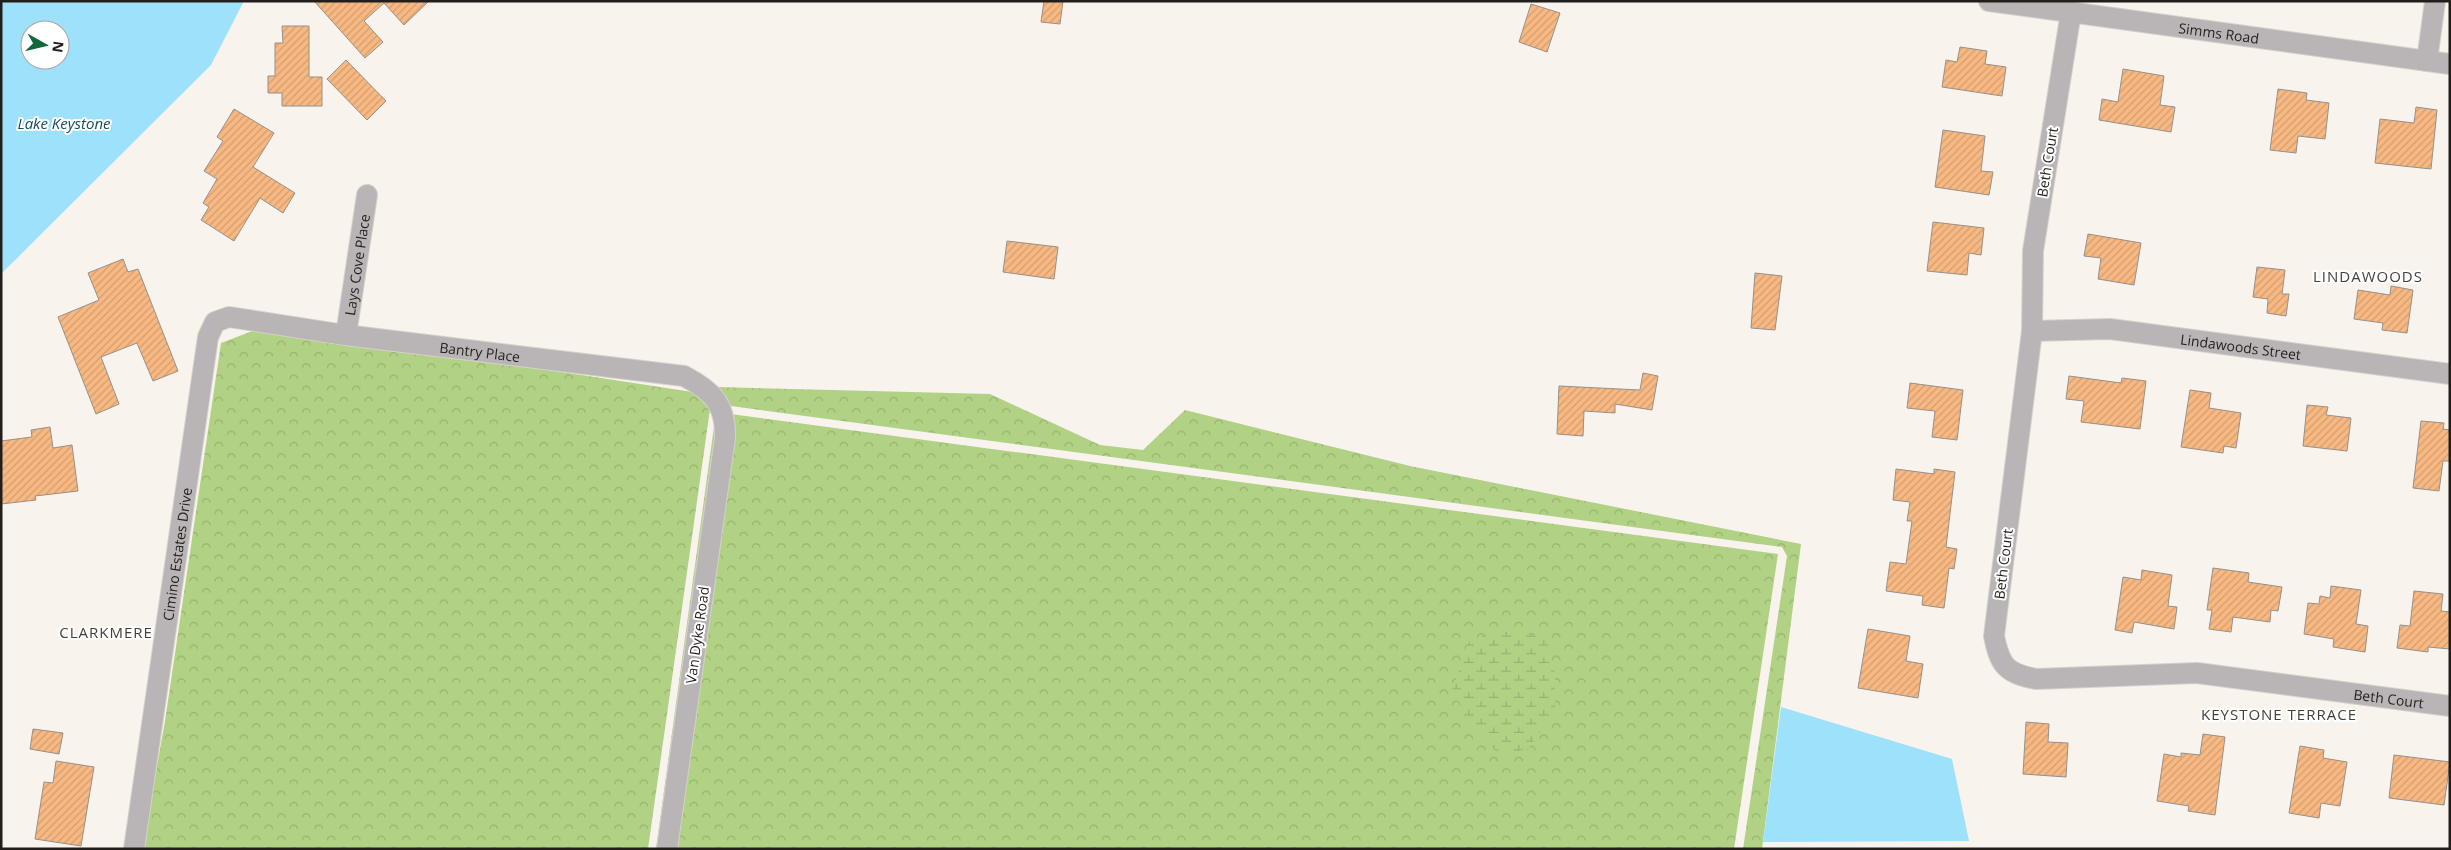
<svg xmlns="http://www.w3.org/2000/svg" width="2451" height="850" viewBox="0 0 2451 850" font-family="'Open Sans',sans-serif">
	<defs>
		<pattern id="forest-crowns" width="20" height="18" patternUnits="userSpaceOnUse" patternTransform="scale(1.25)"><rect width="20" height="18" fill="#b1d184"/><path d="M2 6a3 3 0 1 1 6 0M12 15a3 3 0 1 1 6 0" fill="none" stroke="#98b371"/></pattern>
		<pattern id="wetland-marsh" width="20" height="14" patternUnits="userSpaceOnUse" patternTransform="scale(1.25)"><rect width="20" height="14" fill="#b1d184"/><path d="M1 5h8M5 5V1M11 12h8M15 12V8" fill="none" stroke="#98b371"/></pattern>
		<pattern id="building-hatch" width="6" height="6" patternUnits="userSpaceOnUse" patternTransform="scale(1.25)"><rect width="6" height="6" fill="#f7b882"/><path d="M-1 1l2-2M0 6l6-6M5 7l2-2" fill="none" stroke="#d39e70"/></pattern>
	</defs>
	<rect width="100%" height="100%" fill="#f9f3ed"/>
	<!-- forest -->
	<path fill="url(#forest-crowns)" d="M255,330L359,341L712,395L648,849H142L165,721L221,343Z
		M718,387L990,394L1100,445L1143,450L1185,410L1410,466L1801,544L1762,849H1743L1787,556L1782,547L731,406Z
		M716,412L1778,554L1734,849H656Z"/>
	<!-- wetland -->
	<path fill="url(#wetland-marsh)" d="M1514,630L1547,640L1555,676V712L1528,749L1499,755L1474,727L1452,690L1470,639Z"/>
	<!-- water -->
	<path fill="#9ee1fa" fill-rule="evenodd" d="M1,1H244L211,65L1,274ZM30,30H60V60H30Z
		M1781,707L1952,759L1969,841L1763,842Z"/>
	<!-- building -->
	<path fill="url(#building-hatch)" stroke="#96908b" d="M314,1H429L404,25L384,3L364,21L383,42L365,58Z
		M1044,1H1063L1060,24L1041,22Z
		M1531,4L1560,13L1547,52L1519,42Z
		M282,26H309V77H322V106H282V93H268V76H275V43H283Z
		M1960,47L1987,51L1985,64L2006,67L2002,96L1942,87L1946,60L1957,62Z
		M346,60L386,101L367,120L327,79Z
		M2123,69L2164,76L2160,105L2175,107L2171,132L2099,120L2102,99L2118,102Z
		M2278,89L2307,93L2306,100L2329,103L2325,139L2298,136L2296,153L2270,150Z
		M2416,107L2437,110L2431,169L2375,163L2380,119L2414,123Z
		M234,109L274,133L253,167L295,193L283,213L260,198L234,241L201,220L209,207L203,203L217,179L204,171L223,141L217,137Z
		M1943,130L1985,136L1981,171L1993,172L1989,195L1935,187Z
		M1933,222L1984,228L1981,255L1969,253L1967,275L1927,271Z
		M2088,234L2141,243L2134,285L2098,279L2101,258L2084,256Z
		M1007,241L1058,247L1054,279L1003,272Z
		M123,259L128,272L138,269L178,371L153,381L137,343L101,357L119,404L96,414L58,317L99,300L88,273Z
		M2257,267L2285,270L2282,294H2289L2286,316L2267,313L2268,299L2253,297Z
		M1755,273L1782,276L1775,330L1751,328Z
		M2391,286L2413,290L2407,333L2382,330L2383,323L2354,319L2358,290L2390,295Z
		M1643,373L1658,376L1652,410L1615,404V413L1584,411L1583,436L1557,434L1559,386L1640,390Z
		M2069,376L2121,383L2122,378L2146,381L2140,429L2081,422L2084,401L2066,399Z
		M1910,383L1963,390L1957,440L1932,437L1935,411L1907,408Z
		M2190,390L2211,393L2209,408L2241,413L2236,448L2224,446L2223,453L2181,447Z
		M2307,405L2328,407L2326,415L2351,418L2347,451L2303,446Z
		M2421,421L2444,423L2443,429L2450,430V461H2443L2439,491L2413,488Z
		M50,427L53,448L72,445L78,491L35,496L36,500L1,504V441L32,437L31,430Z
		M1896,469L1934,474V469L1955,472L1946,547L1957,549L1954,569L1949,568L1944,608L1922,605L1923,596L1886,591L1890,562L1906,564L1912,521H1907L1910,502L1893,500Z
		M2213,568L2249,573L2248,582L2282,587L2278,611L2271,610L2270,622L2233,617L2231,632L2209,629L2212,610H2207Z
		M2142,570L2172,575L2168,606L2177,607L2174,629L2134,622L2132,633L2115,630L2123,577L2141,580Z
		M2331,586L2361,590L2356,624L2368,626L2365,652L2333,647L2334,639L2304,634L2308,603L2319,604L2320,596L2330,598Z
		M2414,591L2443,594L2441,611L2450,612V649L2428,647V652L2397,648L2400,625L2410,626Z
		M1868,629L1910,636L1906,661L1923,664L1918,698L1858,688Z
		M2026,722L2049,724L2048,742L2068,743L2066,777L2023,774Z
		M33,729L63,733L59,754L30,749Z
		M2203,734L2225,737L2215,815L2188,811L2189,806L2157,801L2164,754L2181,757V753L2200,755Z
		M2300,746L2324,750L2323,758L2347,762L2340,806L2321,803L2319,818L2289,813Z
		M2394,755L2450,762L2444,805L2389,798Z
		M56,761L94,767L81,846L35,839L44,782L53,783Z"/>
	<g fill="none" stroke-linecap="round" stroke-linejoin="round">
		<!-- minor casing -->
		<g stroke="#d6d1cc" stroke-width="22">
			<g id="minor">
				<path id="s1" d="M1989,1L2450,64"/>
				<path id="s2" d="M2071,12L2033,251L2032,331L1994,636C2000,666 2006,673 2036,679L2197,673L2450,706"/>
				<path d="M2427,61L2435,1"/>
				<path id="s3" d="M2032,331L2110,329L2450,374"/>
				<path id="s4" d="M346,335L367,195"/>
				<path id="s5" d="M134,849L208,337L215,322L229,317L345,335L684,376C713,391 726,405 725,438L667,849"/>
			</g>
		</g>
		<!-- minor -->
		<use href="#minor" stroke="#b9b5b6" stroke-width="20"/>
	</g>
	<g text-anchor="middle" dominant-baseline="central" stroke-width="4" stroke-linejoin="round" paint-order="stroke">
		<!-- street labels -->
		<g font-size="14" fill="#211e1c" stroke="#fff">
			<text stroke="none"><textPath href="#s1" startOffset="232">Simms Road</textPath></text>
			<text transform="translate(2047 162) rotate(-81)">Beth Court</text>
			<text stroke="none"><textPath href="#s4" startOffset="71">Lays Cove Place</textPath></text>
			<text stroke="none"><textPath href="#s3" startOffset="210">Lindawoods Street</textPath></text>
			<text stroke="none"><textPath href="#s5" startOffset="802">Bantry Place</textPath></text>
			<text stroke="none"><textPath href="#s5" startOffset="298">Cimino Estates Drive</textPath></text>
			<text transform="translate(2003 564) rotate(-83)">Beth Court</text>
			<text transform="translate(697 635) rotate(-82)">Van Dyke Road</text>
			<text stroke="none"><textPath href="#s2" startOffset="1050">Beth Court</textPath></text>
		</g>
		<!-- water labels -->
		<g font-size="15" font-style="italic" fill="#144c5d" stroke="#fff">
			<text x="64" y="123">Lake Keystone</text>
		</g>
		<!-- neighbourhood labels -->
		<g font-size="15" letter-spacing="1" fill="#45403c" stroke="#fff">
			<text x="2368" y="276">LINDAWOODS</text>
			<text x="106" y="632">CLARKMERE</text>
			<text x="2279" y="714">KEYSTONE TERRACE</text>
		</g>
	</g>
	<!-- border -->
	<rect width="2451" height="850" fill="none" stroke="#211e1c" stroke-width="5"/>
	<!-- north arrow -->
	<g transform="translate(45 45) rotate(98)"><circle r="24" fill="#ffffff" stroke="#a6a5a4"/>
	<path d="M0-4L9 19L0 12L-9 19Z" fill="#12683a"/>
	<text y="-8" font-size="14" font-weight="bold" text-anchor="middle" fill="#211e1c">N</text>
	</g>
</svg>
